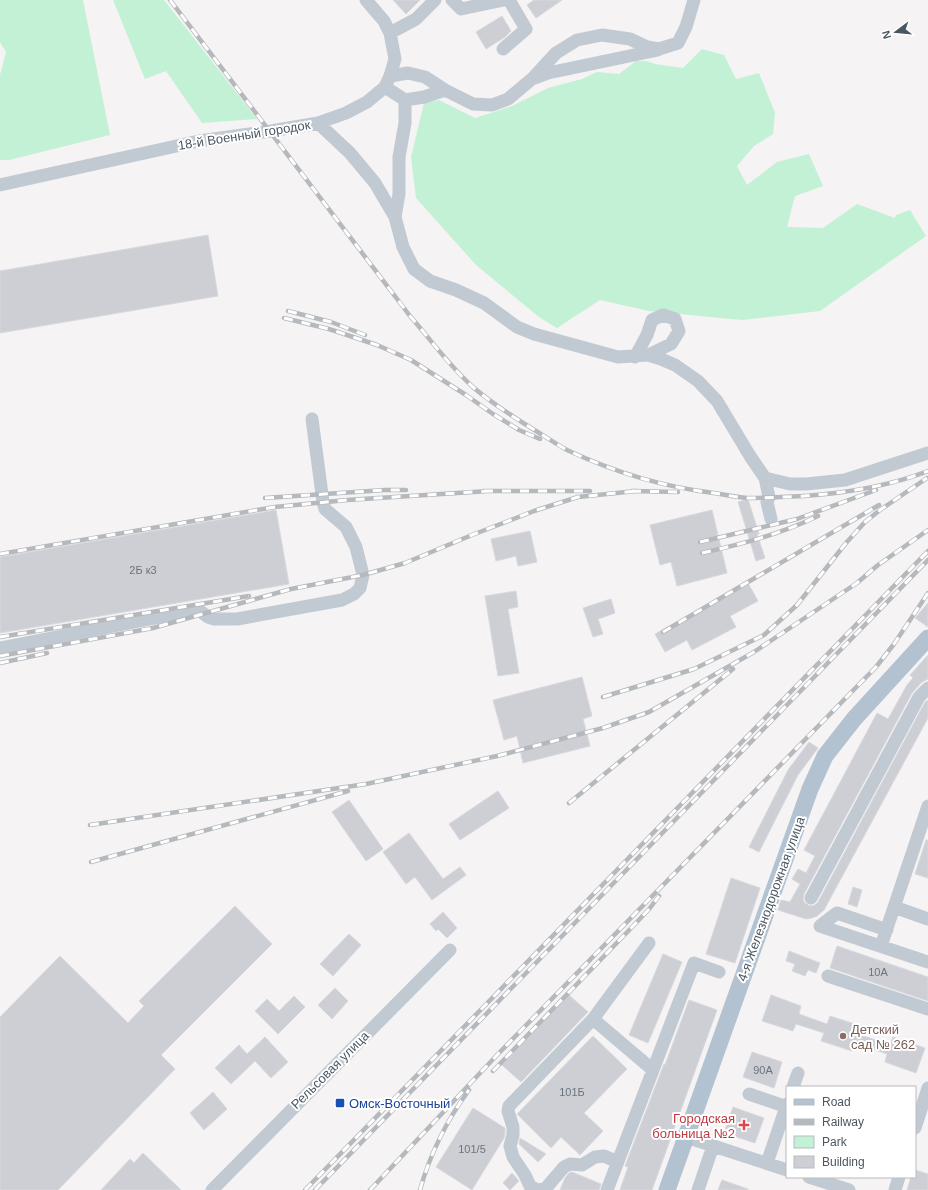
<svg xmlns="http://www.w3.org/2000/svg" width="928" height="1190" viewBox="0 0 928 1190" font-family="Arial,sans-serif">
	<rect width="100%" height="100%" fill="#f5f3f3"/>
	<!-- green -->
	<path fill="#c3f1d5" d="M0,0H83L110,135L9,160H0V75L6,52L0,42Z
		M113,0H164L257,119L202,123L166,71L145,79Z
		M702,49L724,55L736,79L759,73L775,113L773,134L754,146L737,166L747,185L777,162L809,154L823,186L795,196L787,227L823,228L857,204L895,218L896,215L910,210L926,236L820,311L742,320L649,311L600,300L557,328L539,317L476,265L416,198L411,157L424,103L439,100L475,118L512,106L548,88L582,79L597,72L619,74L636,61H647L655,64L683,68Z"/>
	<!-- building -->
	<path fill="#cdcfd5" stroke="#d7d9de" d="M393,0H420L406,14Z
		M534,0H562L536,18L527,5Z
		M502,16L511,31L505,37L486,49L476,32Z
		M208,235L218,296L0,333V271Z
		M748,499L759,534H757L765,558L756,561L738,502Z
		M276,510L289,584L0,633V557Z
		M712,510L727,573L677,586L671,562L660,565L650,525Z
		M530,531L537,562L518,566L516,556L496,561L491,539Z
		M748,583L758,601L730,616L736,627L692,650L687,640L665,652L655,634Z
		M516,591L518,607L508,609L519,673L498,676L485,596Z
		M611,599L615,613L598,619L603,634L593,637L583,608Z
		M928,603V627L915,618Z
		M928,655V679L922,682L912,693L804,894L803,898L804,902L808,905L811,906L815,905L818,902L925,702L928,700V718L824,910L817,916L812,918L806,919L778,910L781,900L790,902L800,884L792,879L798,869L806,873L815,856L804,850L877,713L888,719L907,685L913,678L910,675Z
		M582,677L592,716L583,719L590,746L523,763L517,736L504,740L493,700Z
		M809,742L818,748L798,775L759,852L749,847L788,770Z
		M498,791L509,808L460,840L449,824Z
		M349,800L383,849L366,861L332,812Z
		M409,833L443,879L460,867L466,875L432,900L415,877L406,884L383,852Z
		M926,840H928V878L915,874Z
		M731,878L760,888L735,963L706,954Z
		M853,887L862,890L857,907L848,904Z
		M235,906L272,944L161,1055L175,1069L58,1190H0V1017L60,956L128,1023L144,1006L139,1001Z
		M443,912L457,928L447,938L438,929L436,931L430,924Z
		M349,934L361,945L333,976L320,964Z
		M837,946L928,977V1001L830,968Z
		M789,951L820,963L816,973L808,970L805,976L792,971L795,964L786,961Z
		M663,954L682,962L648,1043L629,1035Z
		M335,988L348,1001L332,1019L318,1005Z
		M569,995L588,1012L521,1082L502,1065Z
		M771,995L801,1006L799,1014L827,1024L830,1016L861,1026L858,1034L890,1045L893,1037L925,1048L916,1073L885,1062L887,1054L855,1043L852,1051L821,1041L824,1033L796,1024L793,1031L762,1021Z
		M294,996L305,1007L278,1034L255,1011L267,999L279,1011Z
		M689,1000L717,1010L652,1190H620L628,1167L625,1166L664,1064L665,1065Z
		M593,1036L627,1069L584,1113L603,1131L580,1155L561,1137L551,1148L517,1114Z
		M265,1037L288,1062L271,1078L255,1061L231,1084L215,1068L239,1045L247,1054Z
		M752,1052L782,1062L774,1088L743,1077Z
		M213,1092L227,1109L204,1130L190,1113Z
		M733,1107L764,1118L755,1143L724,1133Z
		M473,1108L505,1128V1134L504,1138L472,1190L436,1167Z
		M520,1138L546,1154L538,1162L519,1144Z
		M143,1153L181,1190H101L130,1159L134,1163Z
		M915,1170L928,1174V1190H907L911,1177H915Z
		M572,1172L601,1184L599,1190H560L565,1178L569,1173Z
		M512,1173L519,1181L510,1190L503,1183Z
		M722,1180L748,1189V1190H718Z"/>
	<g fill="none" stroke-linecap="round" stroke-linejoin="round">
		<!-- minor -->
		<path stroke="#c1cad2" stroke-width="13" d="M452,0L461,9L504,0
			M390,33L416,19L435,0
			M503,49L526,29L509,0
			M390,76L408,73L425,77L445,90
			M535,78L548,73L658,50
			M385,87L405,100L424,97L445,90L473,104L492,105L508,99L533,78L556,53L577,40L602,35L630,39L647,47L659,49L678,43L686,27L694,0
			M405,100V123L399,157V194L395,217L403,247L414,269L430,281L456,290L484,303L517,327L534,334L618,357L648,355L661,359L675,365L698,381L717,401L750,456L765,478L769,497L767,502L771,519
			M318,123L350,153L375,183L395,217
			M0,185L199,141L271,131L318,123L346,113L367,102L385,87L390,76L395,59L390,33L384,21L366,0
			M635,357L647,335L652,320L663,315L675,319L679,331L671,344L648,355
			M765,478L790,484H806L845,480L928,453
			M0,648L195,610L200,611L208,617L214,619H237L342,600L354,594L360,588L363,575L356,547L346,527L325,509L323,502L312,419
			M811,898L919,697L928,688
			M894,907L928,919
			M820,926L928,962
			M820,926L837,913L887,930
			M881,946L928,806
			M828,976L928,1009
			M593,1019L653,1070
			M793,1087L798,1073
			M749,1094L787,1107
			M915,1128L928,1088
			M686,1137L787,1170
			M767,1163L787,1104
			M809,1177L849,1190
			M212,1190L450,950
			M537,1190L530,1186L525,1175L513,1157L510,1146L513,1135V1127L508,1111L509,1106L593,1019L649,943
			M538,1190L546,1188L564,1167L570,1164L582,1165L595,1157L604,1156L618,1162
			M607,1190L694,963L719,972
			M698,1190L713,1146
			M895,1190L899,1177"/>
		<!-- major -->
		<path stroke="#b3c2d1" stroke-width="17" d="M667,1190L810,789L825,756L854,719L928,638"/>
		<!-- rail casing -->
		<g stroke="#b5b8bd" stroke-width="4.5">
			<path id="rail" d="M170,0L410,316C431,340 450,367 474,388C493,404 515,418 536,431C546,437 556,444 567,450C614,472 663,487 714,493C725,495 736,497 747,498C766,498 785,497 804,496C846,493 889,486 928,471
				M288,311L331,322L365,335
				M284,318L329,329L377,345L411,360L466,395L493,414L519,430L540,439
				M484,491H590
				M632,491L678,492
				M265,498L385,490H406
				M700,542L797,519L876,490
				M702,553C742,544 781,534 818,516
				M0,554L275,507L347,500L489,491
				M663,632L879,505
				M0,637L249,596
				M0,656L153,628L291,589L363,575L405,563L472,535L534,511L578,497L636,491
				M0,663L47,653
				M603,697L694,669L764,635L797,605L846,543L865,522L880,510L927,478
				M569,803L733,669
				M90,825L366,784L497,756L603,728L649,712L754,652L857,583L878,565L928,530
				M91,862L348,791
				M493,1071L636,923L650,908L659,896
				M305,1190L928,551
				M315,1190L928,560
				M370,1190L498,1054L876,667L894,644L928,593
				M420,1190C430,1154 447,1120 469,1090"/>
		</g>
		<!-- rail -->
		<use href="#rail" stroke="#fff" stroke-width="3" stroke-dasharray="9" stroke-linecap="butt"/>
	</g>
	<!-- markers -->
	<circle fill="#8d6e63" stroke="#fff" stroke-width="1.5" cx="843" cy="1036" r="4"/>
	<rect fill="#1a4fb4" stroke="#fff" stroke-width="1.5" x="335" y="1098" width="10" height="10" rx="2"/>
	<path fill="#e0444e" stroke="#fff" stroke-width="1.5" d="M742 1119h4v4h4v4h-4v4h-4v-4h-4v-4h4z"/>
	<g text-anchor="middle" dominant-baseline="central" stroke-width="4" stroke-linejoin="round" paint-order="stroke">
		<!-- number labels -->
		<g font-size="11" fill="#6b747e">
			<text x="143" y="570">2Б к3</text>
			<text x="878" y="972">10А</text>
			<text x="763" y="1070">90А</text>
			<text x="572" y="1092">101Б</text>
			<text x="472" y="1149">101/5</text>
		</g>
		<!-- street labels -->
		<g font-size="13" fill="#4a5661" stroke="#fff">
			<text transform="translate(244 135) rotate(-9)">18-й Военный городок</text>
			<text transform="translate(771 899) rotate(-70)">4-я Железнодорожная улица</text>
			<text transform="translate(330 1070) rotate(-45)">Рельсовая улица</text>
		</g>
		<!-- education labels -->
		<g font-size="13" fill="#785e54" stroke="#fff" text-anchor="start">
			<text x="851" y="1029">Детский<tspan x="851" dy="15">сад № 262</tspan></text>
		</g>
		<!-- transit labels -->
		<g font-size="13" fill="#164399" stroke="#fff" text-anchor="start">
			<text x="349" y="1103">Омск-Восточный</text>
		</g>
		<!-- health labels -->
		<g font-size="13" fill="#be3a42" stroke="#fff" text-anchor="end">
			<text x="735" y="1118">Городская<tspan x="735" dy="15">больница №2</tspan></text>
		</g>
	</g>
	<!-- legend -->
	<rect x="786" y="1086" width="130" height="92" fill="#ffffff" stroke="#b7bbc0"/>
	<rect x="794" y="1099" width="20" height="6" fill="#b3c2d1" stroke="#b7bbc0"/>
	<text x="822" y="1106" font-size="12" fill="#4a5661">Road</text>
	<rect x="794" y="1119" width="20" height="6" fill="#b5b8bd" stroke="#b7bbc0"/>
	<text x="822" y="1126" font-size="12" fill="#4a5661">Railway</text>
	<rect x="794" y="1136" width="20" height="12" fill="#c3f1d5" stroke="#b7bbc0"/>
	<text x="822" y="1146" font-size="12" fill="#4a5661">Park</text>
	<rect x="794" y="1156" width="20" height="12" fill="#cdcfd5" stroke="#b7bbc0"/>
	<text x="822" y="1166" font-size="12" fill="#4a5661">Building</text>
	<!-- north arrow -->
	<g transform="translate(896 32) rotate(254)" stroke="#ffffff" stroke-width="3" paint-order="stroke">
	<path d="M0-3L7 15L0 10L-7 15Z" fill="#4a5661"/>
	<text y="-6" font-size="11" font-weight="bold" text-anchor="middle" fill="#4a5661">N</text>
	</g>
</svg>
